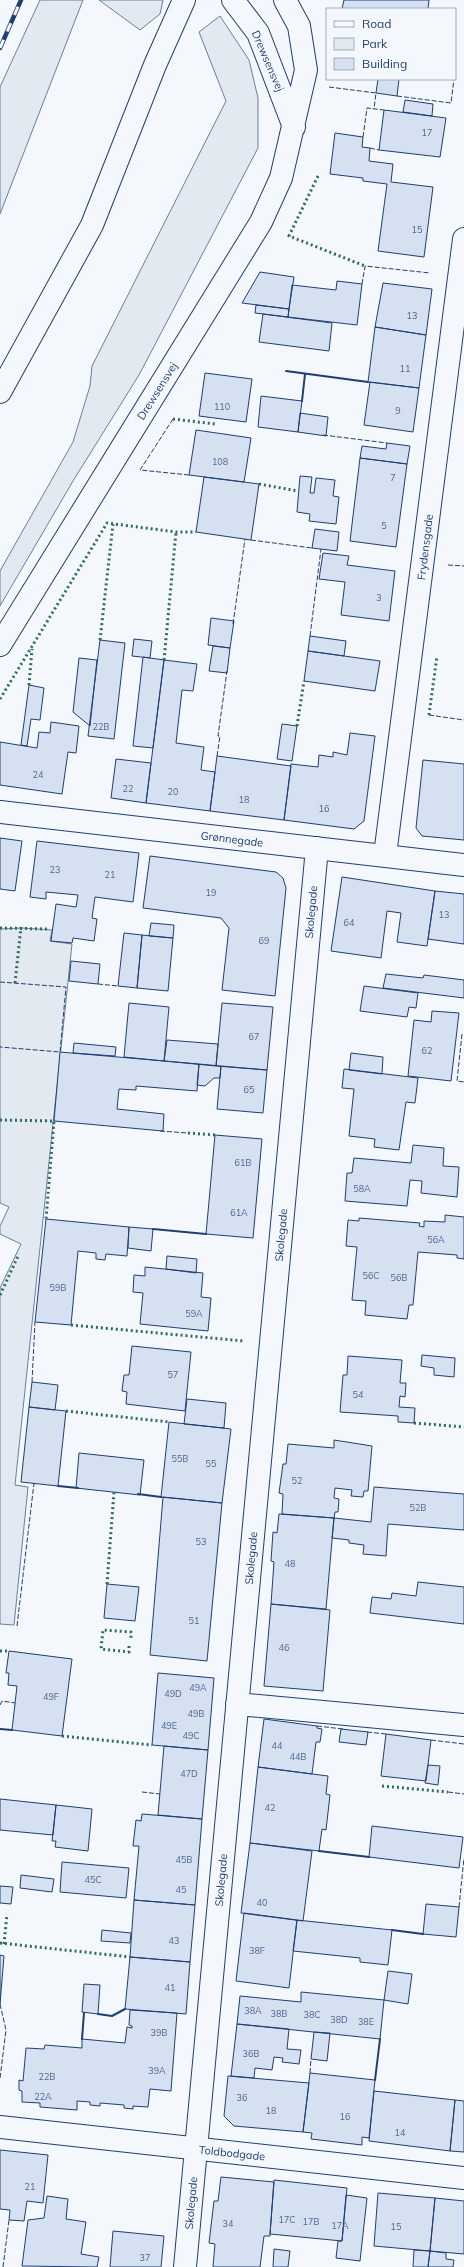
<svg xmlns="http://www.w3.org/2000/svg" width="464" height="2267" viewBox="0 0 464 2267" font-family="Mulish,sans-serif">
	<rect width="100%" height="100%" fill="#f4f7fb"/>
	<!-- green -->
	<path fill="#e3e9f0" stroke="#687fa3" d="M40,0H83L0,214V87Z
		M99,0H163L160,14L140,30Z
		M220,16L249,60L258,98V148L139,375L73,481L0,606V571L73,442L90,386L92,366L226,101L199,32Z
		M22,928L52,930L50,941L72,944L15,1485L28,1487L14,1625L0,1624V1288L21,1244L0,1234V1226L9,1207L0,1203V929Z"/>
	<!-- building -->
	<path fill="#d5e0f0" stroke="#1d3f73" d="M344,0H429L428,9H342Z
		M378,79H399L397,96L376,93Z
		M405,100L433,104L432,116L403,112Z
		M384,110L446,118L440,157L379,150Z
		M335,133L363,137L362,147L370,148L369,161L393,164L391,182L433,187L424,257L378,251L387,184L363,181V178L330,174Z
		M260,272L294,277L289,309L242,303Z
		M337,281L362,284L357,325L288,317L292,285L336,290Z
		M383,283L432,289L426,335L375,327Z
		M256,305L289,309L288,317L255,313Z
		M263,314L332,323L329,351L259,342Z
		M375,327L426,335L419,388L368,382Z
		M205,373L252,379L246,422L199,416Z
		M370,382L419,388L413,432L364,425Z
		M261,396L302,401L298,432L258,427Z
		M300,413L328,417L326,436L298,432Z
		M196,430L251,438L244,482L189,475Z
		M387,443L410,446L407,464L360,458L362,446L386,449Z
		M360,458L407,464L396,547L350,541Z
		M300,476L312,477L310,493H314L316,478L335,480L333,496L339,497L336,524L309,521L310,514L297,512Z
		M204,477L259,484L251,540L196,532Z
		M315,529L339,532L337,551L312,548Z
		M323,553L349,556L347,565L395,571L389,621L341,615L345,582L319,579Z
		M211,618L234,621L230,648L208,645Z
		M310,636L346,641L344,656L308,651Z
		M134,639L152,641L150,658L132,656Z
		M100,640L125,643L114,739L88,736Z
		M213,646L230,648L227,673L209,671Z
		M308,651L380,661L375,691L304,681Z
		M143,657L164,660L153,748L133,746Z
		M79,658L97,660L90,726L73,712Z
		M164,660L197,664L193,691L182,690L176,743L204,747L201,770L215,772L210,811L146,803Z
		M29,685L44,688L40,720L31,719L27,746L21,745Z
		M51,722L79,726L76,753L68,752L62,794L0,785V742L37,748L39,732L50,733Z
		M282,724L297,726L292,761L277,759Z
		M350,733L375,736L364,821L354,829L284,820L291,764L318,767L319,755L333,757V752L347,755Z
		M217,756L291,766L284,820L210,811Z
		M116,759L151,763L146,803L111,798Z
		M423,760L464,764V840L422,836L416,828Z
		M0,838L22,841L15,891L0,889Z
		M37,841L139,853L133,902L95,897L92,918L97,919L94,941L73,938L72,943L51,941L56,904L76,907L78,895L46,892V899L30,897Z
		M150,856L276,872L283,878L286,888L275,996L222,990L229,928L221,918L143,908Z
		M342,877L435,891L427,946L397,942L401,913L387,911L381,958L331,951Z
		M435,891L464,894V944L428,939Z
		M151,923L174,925L173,938L149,936Z
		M124,933L142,935L137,988L118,986Z
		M142,935L173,938L168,991L137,988Z
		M71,961L100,964L98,984L69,981Z
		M386,974L423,978L424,975L464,980V998L383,988Z
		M364,986L418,993L416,1008L409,1007L407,1017L360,1011Z
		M129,1003L169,1007L164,1061L124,1057Z
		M222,1003L273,1007L267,1070L216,1066Z
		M432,1011L459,1013L451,1081L408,1076L414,1020L431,1022Z
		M167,1040L218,1044L216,1066L164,1061Z
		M74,1043L116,1047L115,1056L73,1053Z
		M60,1052L199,1064L197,1091L136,1086V1090L119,1089L117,1109L164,1114L163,1131L54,1121Z
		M351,1053L383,1057L382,1074L349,1070Z
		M199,1064L221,1066L220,1078H214L205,1086L197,1085Z
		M221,1066L267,1070L263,1113L217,1109Z
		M344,1069L418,1078L415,1103L406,1102L399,1150L374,1147L375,1139L349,1136L354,1089L342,1088Z
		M215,1135L262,1139L253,1238L206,1234Z
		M413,1145L444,1148L443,1166L459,1167L457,1197L421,1193L422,1181L410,1180L407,1206L345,1201L347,1173H352L354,1158L411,1163Z
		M445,1215L464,1217V1259L457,1258V1255L418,1252L413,1305H409L407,1319L365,1315L366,1301L352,1300L357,1247L346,1246L348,1220L359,1221V1218L420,1223L419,1226L424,1227V1221L445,1222Z
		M46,1219L129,1227L127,1256L106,1254L105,1260L96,1259V1253L78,1251L71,1325L35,1322Z
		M129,1227L153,1229L151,1251L128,1248Z
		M167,1256L197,1259L196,1273L166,1269Z
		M145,1267L203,1273L201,1297L211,1298L208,1331L140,1324L143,1293L133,1292L134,1275L145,1276Z
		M132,1346L191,1352L185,1411L126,1404L127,1392L122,1391L124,1375H129Z
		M422,1355L455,1358L454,1377L434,1375V1368L421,1366Z
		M348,1356L402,1360L400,1383H406L405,1397L400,1396L399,1407L415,1408L414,1423L398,1422V1416L340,1412L343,1375H347Z
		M32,1382L58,1385L55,1410L29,1407Z
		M187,1399L226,1403L224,1428L184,1424Z
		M29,1407L66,1411L58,1486L21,1482Z
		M169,1422L231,1429L222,1503L161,1497Z
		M334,1440L372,1446L368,1491H364L363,1497L351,1496L352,1490L335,1488L334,1498L339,1499L338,1512H335L334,1518L282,1514L283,1494L279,1493L283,1464H286L288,1444L334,1448Z
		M79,1453L144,1460L140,1495L76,1488Z
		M374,1487L464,1494V1530L388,1524L386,1556L363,1554L364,1545L349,1543V1540L332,1538L334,1518L371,1522Z
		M163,1497L222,1503L207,1661L150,1655Z
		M279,1514L334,1518L326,1609L271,1604L274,1562L271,1561L273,1532L277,1533Z
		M418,1582L464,1587V1624L370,1613L372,1597L391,1599L392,1593L416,1596Z
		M107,1584L139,1587L135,1621L104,1618Z
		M271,1604L330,1610L323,1691L264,1686Z
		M9,1651L72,1659L62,1736L12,1730L17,1686L8,1685L9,1673H6Z
		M158,1673L214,1678L208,1750L152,1745Z
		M264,1719L317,1726V1728L322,1729L320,1742H316L312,1774L258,1767Z
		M341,1729L368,1732L366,1745L339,1742Z
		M386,1734L431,1740L426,1781L381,1776Z
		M164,1746L208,1750L202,1819L158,1815Z
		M428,1765L440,1766L438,1785L425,1783Z
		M258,1767L328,1776L326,1794L330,1795L326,1830L322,1829L319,1851L250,1843Z
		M0,1799L56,1805L53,1835L0,1830Z
		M56,1805L92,1809L88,1851L55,1847L56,1841H52Z
		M142,1814L202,1819L195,1905L134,1900L139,1846H133L136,1820L141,1821Z
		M372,1826L463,1837L459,1868L369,1857Z
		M250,1843L312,1851L303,1921L241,1913Z
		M62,1862L129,1868L126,1898L60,1892Z
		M21,1875L54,1879L52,1892L20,1888Z
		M0,1886L13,1887L11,1904L0,1903Z
		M134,1900L195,1905L190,1962L130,1957Z
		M426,1904L459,1907L456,1937L423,1934Z
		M244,1913L297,1920L289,1988L236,1981Z
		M297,1920L392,1930L388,1965L360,1962V1958L293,1951Z
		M102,1930L131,1933L130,1943L101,1941Z
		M0,1955L4,1956L0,2004Z
		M130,1957L190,1962L186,2014L125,2009Z
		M388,1971L412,1974L408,2004L384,2000Z
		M84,1984L100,1985L98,2014L82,2012Z
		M301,1992L384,2000L380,2039L237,2024L240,1996L301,2002Z
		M130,2010L177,2013L171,2091L150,2089L148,2107L133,2106V2109L124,2108V2105L100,2103V2106L90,2105V2102L77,2101V2110L40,2107V2103L22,2102V2091L19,2090V2080L23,2081L26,2048L44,2049L45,2045L82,2048V2039L125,2043L127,2027L132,2028V2026L129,2025Z
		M237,2024L289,2029L287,2049L301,2050L299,2064L282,2062L283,2058L274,2057L272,2070L255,2068L254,2078L231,2076Z
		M314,2032L330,2033L327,2061L311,2059Z
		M310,2073L375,2080L369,2138L362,2137V2145L311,2139L312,2133L303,2132Z
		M228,2076L309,2083L303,2132L234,2126L224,2116Z
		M374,2091L455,2100L450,2151L369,2141Z
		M455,2100L464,2101V2152L450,2151Z
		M0,2150L48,2155L43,2203L27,2201L24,2221L9,2220L10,2210L0,2209Z
		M221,2177L274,2182L270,2234V2236H264L260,2267H213L215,2244L209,2243L214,2201H218Z
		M274,2180L347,2188L342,2241L270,2234Z
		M378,2193L435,2198L430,2251L374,2246Z
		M346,2195L367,2198L360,2261L336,2258L338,2241H342Z
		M47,2196L68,2199L66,2219L86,2222L81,2254L99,2257L97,2267L22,2266L28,2220L44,2218Z
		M435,2198L464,2201V2254L430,2251Z
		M113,2231L164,2236L161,2267H110Z
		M274,2249L290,2251L288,2267H273Z
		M414,2250L430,2251L428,2267H413Z
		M430,2251L446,2253V2259L454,2260L453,2267H428Z"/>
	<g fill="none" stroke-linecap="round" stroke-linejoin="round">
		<!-- minor casing -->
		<g stroke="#1d3f73" stroke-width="24">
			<path id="minor" d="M233,0L258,33L294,127
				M0,392L92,225L155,65L184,0
				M0,645L261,222L281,178L306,70L299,26L285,0
				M0,812L464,865
				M385,855L464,239
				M237,1704L464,1725
				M0,2127L464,2178
				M185,2267L317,848"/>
		</g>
		<!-- minor -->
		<use href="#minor" stroke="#f4f7fb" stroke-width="22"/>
		<!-- rail casing -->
		<g stroke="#1d3f73" stroke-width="4.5">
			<path id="rail" d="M0,48L21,0"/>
		</g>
		<!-- rail -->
		<use href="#rail" stroke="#f4f7fb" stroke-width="3" stroke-dasharray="9" stroke-linecap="butt"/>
		<!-- hedge -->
		<path stroke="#2c6c60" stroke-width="3" stroke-dasharray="2 3" stroke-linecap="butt" d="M318,176L289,236L365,266
			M173,419L215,424
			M259,484L298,491
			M100,640L113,524
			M164,660L176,532
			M29,685L32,649
			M0,699L107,523L176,532H196
			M429,715L437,656
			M297,726L304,681
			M0,928L47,929
			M15,983L21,927
			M0,1120L54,1121L46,1219
			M188,1133L215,1135
			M0,1295L19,1254
			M71,1325L244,1341
			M66,1411L169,1422
			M414,1423L464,1427
			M107,1584L114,1492
			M129,1646V1652L101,1649L103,1630L131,1632V1638
			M0,1651H9
			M62,1736L152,1745
			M382,1786L448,1792
			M0,1943L130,1957
			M4,1944L7,1914"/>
		<!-- fence -->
		<path stroke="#1d3f73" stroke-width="1" stroke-dasharray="5 2" stroke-linecap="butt" d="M455,67V68
			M329,87L376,93L374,109
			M397,96L451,103L454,79
			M363,137L367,108L384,110
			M370,148L379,150
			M362,284L365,266L430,273
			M173,419L140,470L189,475
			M323,435L387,443
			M251,540L312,548
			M448,565L464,566
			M233,624L245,539
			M310,636L321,549
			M429,715L464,720
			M217,756L220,736H218L227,671
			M0,982L66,987L60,1052L0,1047
			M98,984L118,986
			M462,1034L457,1081L464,1082
			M160,1131L188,1133
			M32,1382L35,1322
			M17,1626L34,1483
			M0,1705L2,1701L15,1703
			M317,1726L343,1729
			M367,1732L386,1734
			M431,1740L464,1744
			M142,1792L160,1794
			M448,1792L464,1794
			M459,1907L464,1858
			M310,2073L311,2059
			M0,2078L6,2030L0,2004
			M3,2267L9,2220"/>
		<!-- wall -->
		<path stroke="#1d3f73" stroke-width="2" d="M286,371L368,382
			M302,401L305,374
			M153,1229L206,1234
			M58,1486L78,1488
			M138,1494L161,1497
			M0,1729L12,1730
			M319,1851L369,1857
			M392,1930L423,1934
			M98,2014L112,2016L125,2009
			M82,2039L84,2013
			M375,2080L380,2039"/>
	</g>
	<g text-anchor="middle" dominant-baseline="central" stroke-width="3" stroke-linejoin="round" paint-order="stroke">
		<!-- number labels -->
		<g font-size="9" fill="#4b6792">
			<text x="427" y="132">17</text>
			<text x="417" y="229">15</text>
			<text x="412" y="315">13</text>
			<text x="405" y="368">11</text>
			<text x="222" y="406">110</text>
			<text x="398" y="410">9</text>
			<text x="220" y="461">108</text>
			<text x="393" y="477">7</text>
			<text x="384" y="525">5</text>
			<text x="379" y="597">3</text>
			<text x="101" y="726">22B</text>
			<text x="38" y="774">24</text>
			<text x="128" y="788">22</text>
			<text x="173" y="791">20</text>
			<text x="244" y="799">18</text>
			<text x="324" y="808">16</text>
			<text x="55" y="869">23</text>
			<text x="110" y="874">21</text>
			<text x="211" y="892">19</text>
			<text x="444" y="914">13</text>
			<text x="349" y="922">64</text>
			<text x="264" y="940">69</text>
			<text x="254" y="1036">67</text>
			<text x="427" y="1050">62</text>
			<text x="249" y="1089">65</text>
			<text x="243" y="1162">61B</text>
			<text x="362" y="1188">58A</text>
			<text x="239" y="1212">61A</text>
			<text x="436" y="1239">56A</text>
			<text x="371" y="1275">56C</text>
			<text x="399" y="1277">56B</text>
			<text x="58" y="1287">59B</text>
			<text x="194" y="1313">59A</text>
			<text x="173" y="1374">57</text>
			<text x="358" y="1394">54</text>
			<text x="180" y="1458">55B</text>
			<text x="211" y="1463">55</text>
			<text x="297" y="1480">52</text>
			<text x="418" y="1507">52B</text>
			<text x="201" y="1541">53</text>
			<text x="290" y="1563">48</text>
			<text x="194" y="1620">51</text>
			<text x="284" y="1647">46</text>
			<text x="198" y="1687">49A</text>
			<text x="173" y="1693">49D</text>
			<text x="51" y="1696">49F</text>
			<text x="196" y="1713">49B</text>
			<text x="169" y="1725">49E</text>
			<text x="191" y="1735">49C</text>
			<text x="277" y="1745">44</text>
			<text x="298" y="1756">44B</text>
			<text x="189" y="1773">47D</text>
			<text x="270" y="1807">42</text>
			<text x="184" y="1859">45B</text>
			<text x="93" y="1879">45C</text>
			<text x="181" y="1889">45</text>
			<text x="262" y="1902">40</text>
			<text x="174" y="1940">43</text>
			<text x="257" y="1950">38F</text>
			<text x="170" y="1987">41</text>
			<text x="253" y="2010">38A</text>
			<text x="279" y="2013">38B</text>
			<text x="312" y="2014">38C</text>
			<text x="339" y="2019">38D</text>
			<text x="366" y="2021">38E</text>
			<text x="159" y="2032">39B</text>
			<text x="251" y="2053">36B</text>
			<text x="157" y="2070">39A</text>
			<text x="47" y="2076">22B</text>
			<text x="43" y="2096">22A</text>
			<text x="242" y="2097">36</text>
			<text x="271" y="2110">18</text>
			<text x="345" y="2116">16</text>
			<text x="400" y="2132">14</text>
			<text x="30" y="2186">21</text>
			<text x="287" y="2219">17C</text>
			<text x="311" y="2221">17B</text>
			<text x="228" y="2223">34</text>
			<text x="340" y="2225">17A</text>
			<text x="396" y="2226">15</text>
			<text x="145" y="2257">37</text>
		</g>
		<!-- street labels -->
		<g font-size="11" fill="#1d3f73" stroke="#f4f7fb">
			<text transform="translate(268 61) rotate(67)">Drewsensvej</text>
			<text transform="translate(157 391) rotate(-58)">Drewsensvej</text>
			<text transform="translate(425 547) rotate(-83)">Frydensgade</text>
			<text transform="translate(232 839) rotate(7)">Grønnegade</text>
			<text transform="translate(311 912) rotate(-85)">Skolegade</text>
			<text transform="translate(281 1235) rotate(-85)">Skolegade</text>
			<text transform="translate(251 1558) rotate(-85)">Skolegade</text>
			<text transform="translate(221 1880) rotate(-85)">Skolegade</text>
			<text transform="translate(232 2153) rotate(6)">Toldbodgade</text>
			<text transform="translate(191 2203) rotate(-85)">Skolegade</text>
		</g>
	</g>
	<!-- legend -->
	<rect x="326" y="8" width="130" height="72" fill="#f4f7fb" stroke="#9eadc5"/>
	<rect x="334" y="21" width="20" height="6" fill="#f4f7fb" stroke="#9eadc5"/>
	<text x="362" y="28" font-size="12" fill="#1d3f73">Road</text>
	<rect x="334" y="38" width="20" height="12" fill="#e3e9f0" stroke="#9eadc5"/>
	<text x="362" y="48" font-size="12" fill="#1d3f73">Park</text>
	<rect x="334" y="58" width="20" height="12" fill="#d5e0f0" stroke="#9eadc5"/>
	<text x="362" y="68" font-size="12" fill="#1d3f73">Building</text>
</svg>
